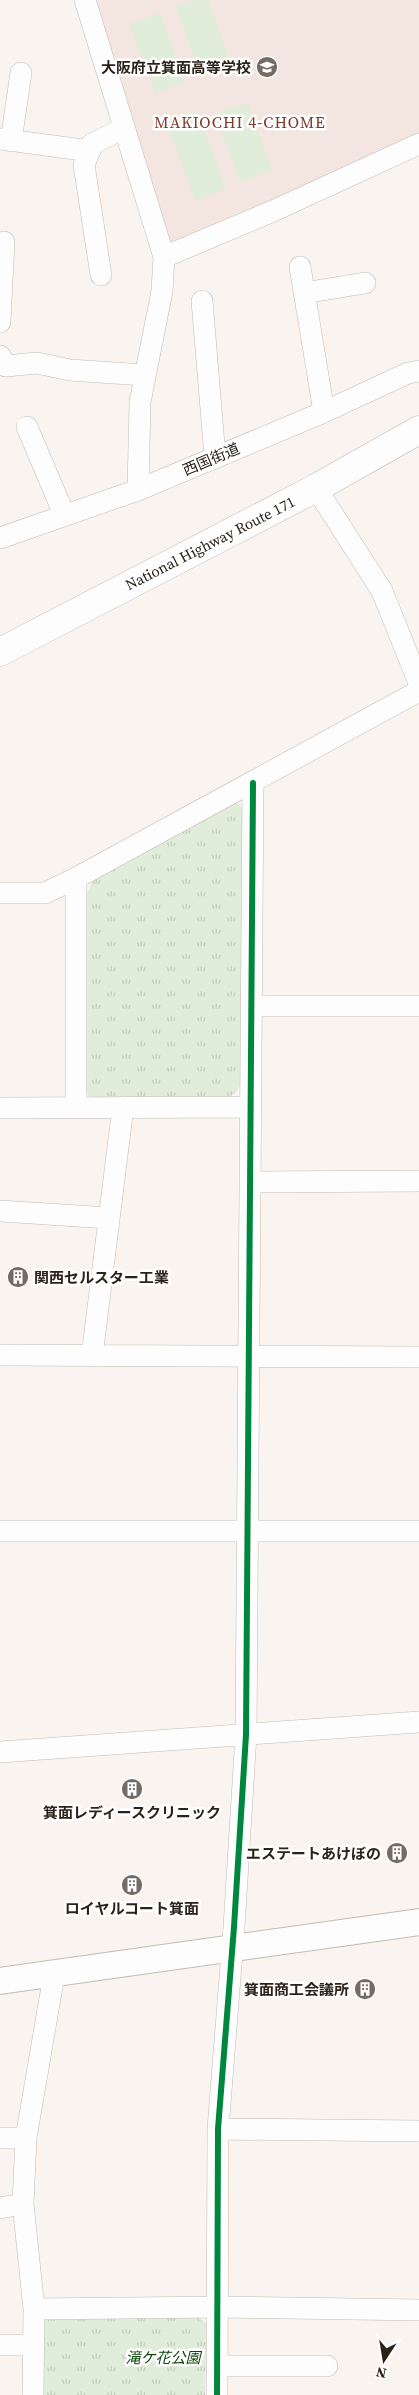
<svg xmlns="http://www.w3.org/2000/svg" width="419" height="2395" viewBox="0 0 419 2395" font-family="'Source Serif 4','Noto Sans JP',serif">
	<defs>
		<pattern id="park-tufts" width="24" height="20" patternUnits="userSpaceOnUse" patternTransform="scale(1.25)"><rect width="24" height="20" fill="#e1eddb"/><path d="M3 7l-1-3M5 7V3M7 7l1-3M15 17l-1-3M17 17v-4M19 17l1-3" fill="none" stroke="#c1cbbb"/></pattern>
	</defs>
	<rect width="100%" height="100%" fill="#f9f4ef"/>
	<!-- education -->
	<path fill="#f3e5df" d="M93,0H419V134L176,246L169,244Z"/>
	<!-- green -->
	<path fill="#e1eddb" d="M196,0H208L232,66L201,77L176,7Z
		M160,13L185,82L155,93L129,24Z
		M248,103L272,170L240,182L215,114Z
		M201,121L226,189L195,201L170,132Z"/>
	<!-- park -->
	<path fill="url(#park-tufts)" d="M237,802L244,810L240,1084L237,1091L230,1097L90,1098L85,1089L87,893L97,872Z
		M197,2317L207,2324L205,2395H41L40,2327L46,2320Z"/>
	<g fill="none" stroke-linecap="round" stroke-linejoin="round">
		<!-- minor casing -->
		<g stroke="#c1bbb4" stroke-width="22">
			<path id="minor" d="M85,0L164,257L162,291L140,402L138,490
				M0,139L90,151
				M11,141L21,73
				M164,257L273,211L419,144
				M300,267L324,412
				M101,275L84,165L92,144L124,128
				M304,293L365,283
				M202,301L215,457
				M0,322L4,242
				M0,356L6,366L37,363L70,370L144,375
				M27,427L64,514
				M316,488L382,591L419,683
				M0,538L138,490L324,412L408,373L419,371
				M0,893H45L76,878L419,691
				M253,1006H419
				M0,1108L251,1107
				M76,1108V878
				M251,1182L419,1181
				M0,1211L109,1218
				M0,1355L419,1357
				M92,1356L123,1107
				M0,1531H419
				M0,1752L419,1722
				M218,2129L419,2131
				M0,2138H26
				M0,2208L23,2204
				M34,2309L219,2307L419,2310
				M0,2345H34
				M217,2366H327
				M33,2395L34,2309L23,2204L26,2138L54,1975
				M217,2395L218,2129L234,1927L246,1735L253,783"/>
		</g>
		<!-- tertiary casing -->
		<g stroke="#c1bbb4" stroke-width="28">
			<path id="tertiary" d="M0,1981L419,1922"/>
		</g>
		<!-- trunk casing -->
		<g stroke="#c1bbb4" stroke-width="29">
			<path id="trunk" d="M0,652L316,488L419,430"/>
		</g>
		<!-- minor -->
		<use href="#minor" stroke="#fefdfd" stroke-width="21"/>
		<!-- tertiary -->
		<use href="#tertiary" stroke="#fefdfd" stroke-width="26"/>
		<!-- trunk -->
		<use href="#trunk" stroke="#fefdfd" stroke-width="28"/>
		<!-- cycleway casing -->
		<g stroke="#fff" stroke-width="9">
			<path id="cycleway" d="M217,2395L218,2129L234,1927L246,1735L253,783"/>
		</g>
		<!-- cycleway -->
		<use href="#cycleway" stroke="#00873e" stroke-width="6"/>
	</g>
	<!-- icons -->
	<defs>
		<g id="school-disc" transform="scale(1.125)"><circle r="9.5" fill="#736c65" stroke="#fff"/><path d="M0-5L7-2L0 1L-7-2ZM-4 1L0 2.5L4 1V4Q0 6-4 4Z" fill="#fff"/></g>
		<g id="building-disc" transform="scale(1.125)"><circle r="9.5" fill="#736c65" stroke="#fff"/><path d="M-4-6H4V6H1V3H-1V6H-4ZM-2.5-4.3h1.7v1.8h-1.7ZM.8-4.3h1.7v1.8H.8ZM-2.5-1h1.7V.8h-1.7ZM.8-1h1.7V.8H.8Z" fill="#fff"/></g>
	</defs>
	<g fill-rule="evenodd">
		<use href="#school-disc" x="267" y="67"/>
		<use href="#building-disc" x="18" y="1277"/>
		<use href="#building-disc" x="132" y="1789"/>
		<use href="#building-disc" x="397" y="1853"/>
		<use href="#building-disc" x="132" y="1885"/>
		<use href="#building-disc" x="365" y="1989"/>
	</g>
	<g text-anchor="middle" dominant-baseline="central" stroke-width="5" stroke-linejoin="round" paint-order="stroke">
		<!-- poi labels -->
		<g font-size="15" font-weight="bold" fill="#2b231a" stroke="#fff" text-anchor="end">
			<text x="251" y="67">大阪府立箕面高等学校</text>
			<text x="34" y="1277" text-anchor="start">関西セルスター工業</text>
			<text x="132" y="1812" text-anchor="middle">箕面レディースクリニック</text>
			<text x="381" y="1853">エステートあけぼの</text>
			<text x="132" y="1908" text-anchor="middle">ロイヤルコート箕面</text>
			<text x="349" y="1989">箕面商工会議所</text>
		</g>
		<!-- street labels -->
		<g font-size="15" fill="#2b231a" stroke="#fff">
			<text transform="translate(211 459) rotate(-23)">西国街道</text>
			<text transform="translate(210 543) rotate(-27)">National Highway Route 171</text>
		</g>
		<!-- park labels -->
		<g font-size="15" font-style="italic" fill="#0c4609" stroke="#fff">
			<text x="163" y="2357">滝ケ花公園</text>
		</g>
		<!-- neighbourhood labels -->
		<g font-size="16" letter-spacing="1" fill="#7f3a29" stroke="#fff">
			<text x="240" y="122">MAKIOCHI 4-CHOME</text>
		</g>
	</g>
	<!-- north arrow -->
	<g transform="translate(384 2360) rotate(192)" stroke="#ffffff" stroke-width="4" paint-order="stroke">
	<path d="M0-4L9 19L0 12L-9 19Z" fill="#2b231a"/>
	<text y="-8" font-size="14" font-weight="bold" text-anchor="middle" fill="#2b231a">N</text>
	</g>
</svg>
